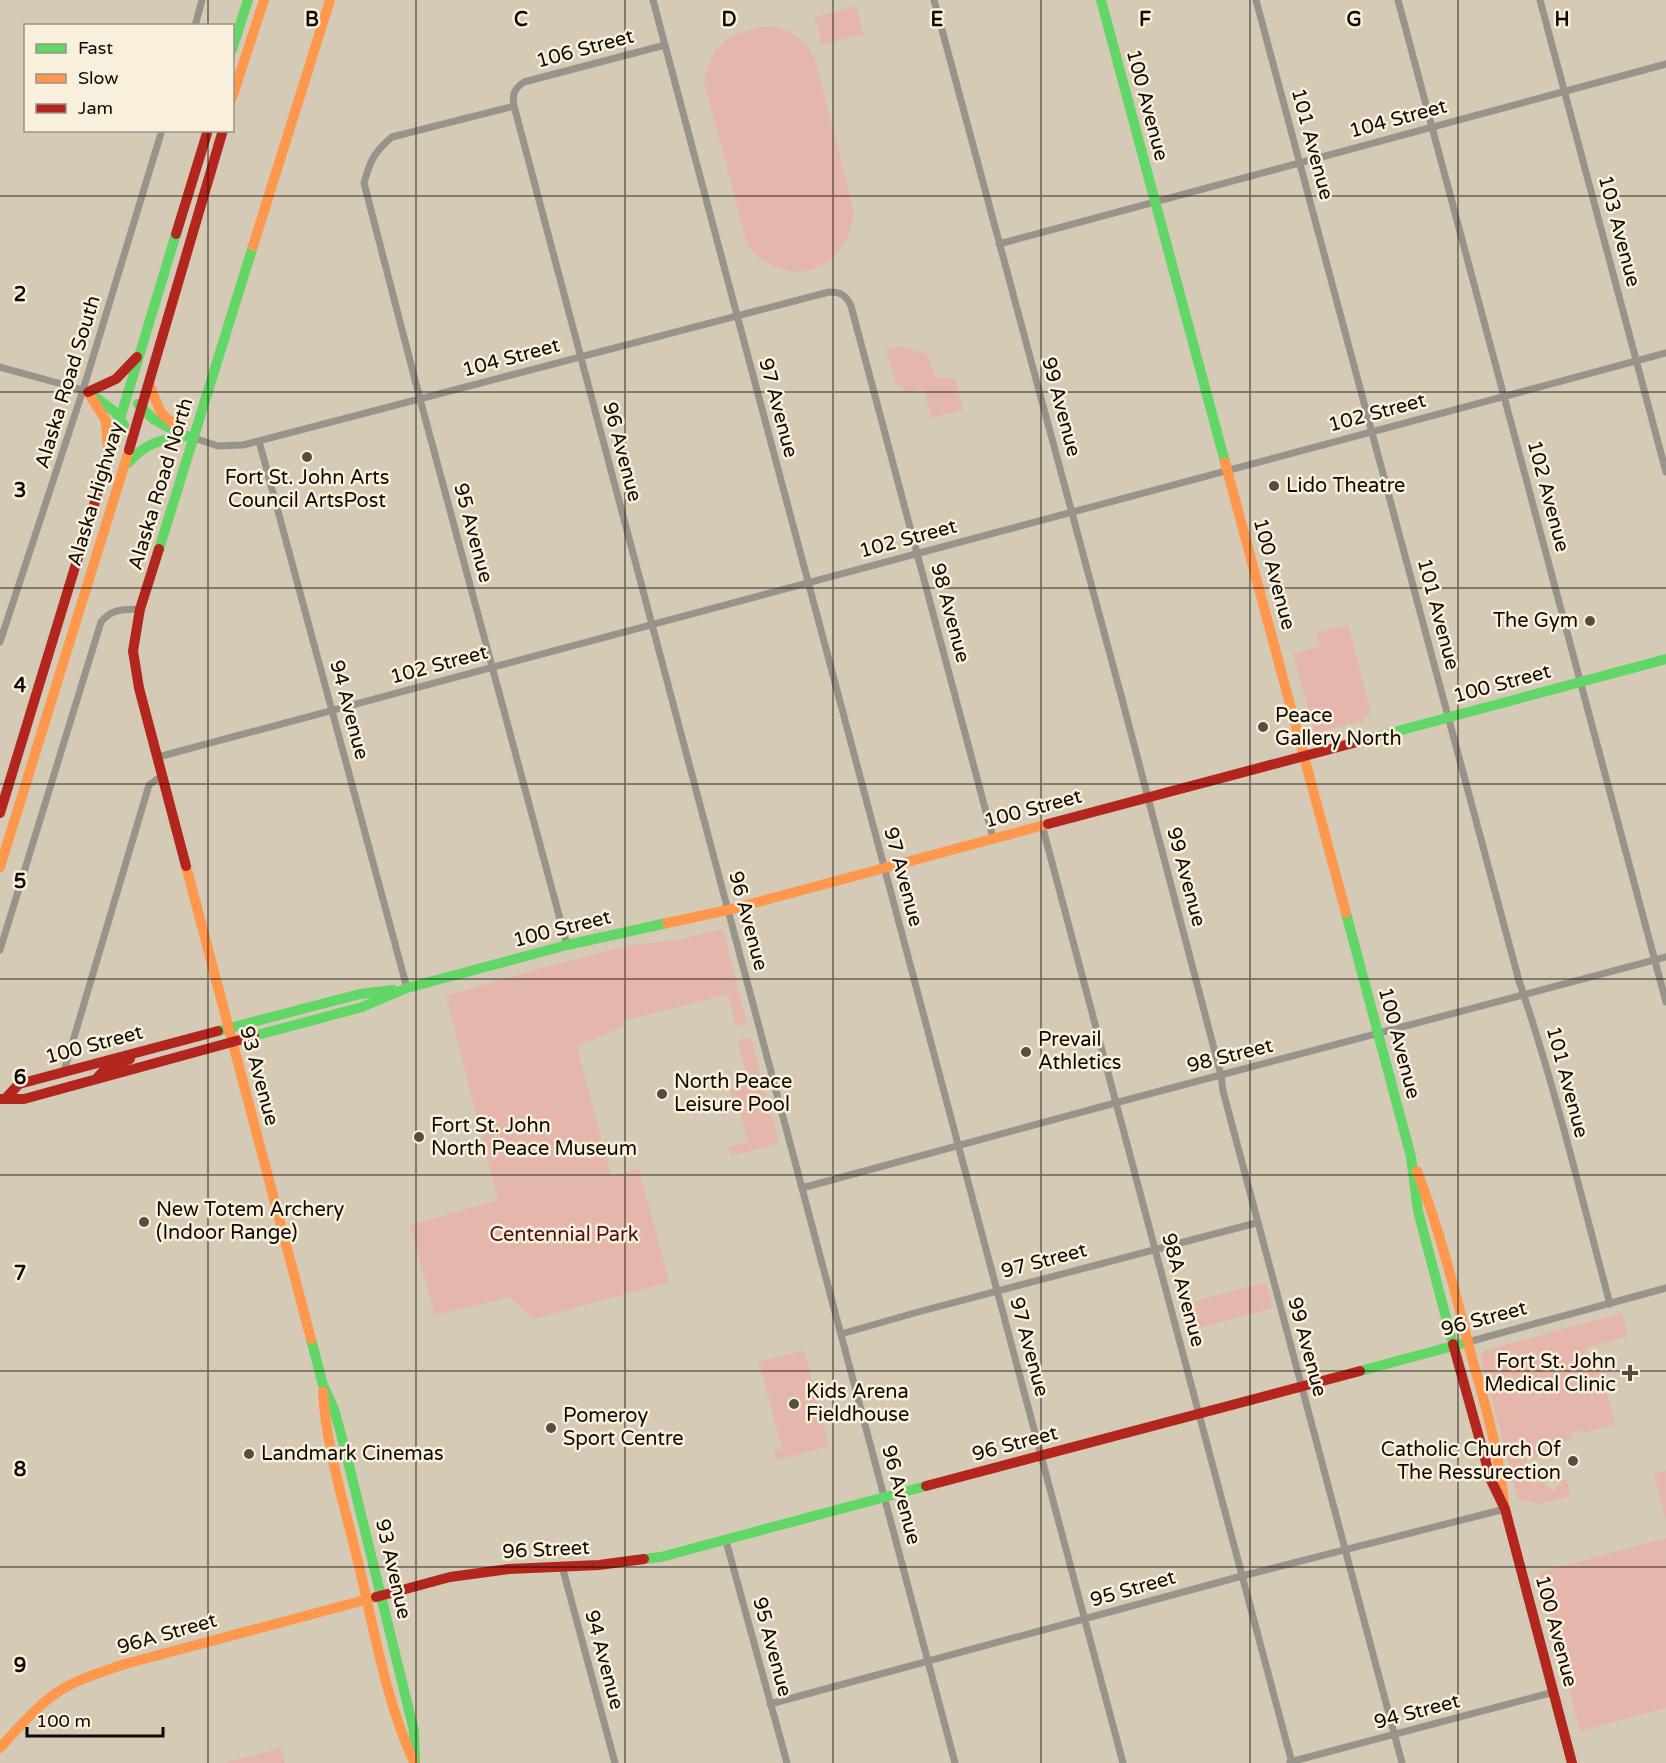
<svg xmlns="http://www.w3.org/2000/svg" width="1666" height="1763" viewBox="0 0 1666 1763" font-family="'Varela Round',sans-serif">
	<rect width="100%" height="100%" fill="#d4cab6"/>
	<!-- green -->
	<path fill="#e5b6ab" d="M856,6L863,34L822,45L815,17Z
		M770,26C792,30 806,39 815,60L854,211C847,272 790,292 748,247L704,81C713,42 732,31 770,26Z
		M899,346L927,354L936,378H952L956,382L963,410L931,418L924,389L906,393L895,382L886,349Z
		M1348,625L1371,713L1363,715L1364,721L1315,733L1293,654L1320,646L1316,633Z
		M723,929L747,1023L736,1026L728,994L622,1021L623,1026L577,1047L611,1176L639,1169L669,1282L534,1319L509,1297L435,1315L410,1225L498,1200L446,996L546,967L630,945L678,940Z
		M751,1038L779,1143L731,1156L728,1147L748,1142L741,1114L734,1109L730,1090L749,1085L738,1041L740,1039Z
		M1266,1282L1273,1308L1188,1331L1181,1305Z
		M1622,1313L1628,1336L1586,1348L1591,1370L1600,1368L1615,1424L1582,1433L1581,1430L1572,1432L1573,1438L1560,1442L1562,1448L1555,1450L1540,1443L1537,1459L1526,1458L1533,1485L1542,1481L1553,1492L1563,1479L1567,1481L1571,1496L1539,1504L1518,1499L1481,1358L1482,1353L1486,1350Z
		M804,1350L829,1446L777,1460L775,1451L782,1448L759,1362Z
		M1666,1471V1520L1654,1474Z
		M1666,1538V1708L1580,1731L1538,1573Z
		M281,1748L285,1763H224Z"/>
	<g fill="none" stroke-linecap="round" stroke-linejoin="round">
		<!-- street -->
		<path stroke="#98948c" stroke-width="7" d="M653,0L1123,1763
			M934,0L1122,699L1221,1075L1223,1091L1402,1763
			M1256,0L1519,981C1555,1086 1581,1196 1610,1304
			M1398,0L1666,1002
			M1540,0L1666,472
			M195,26L202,0
			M665,45L524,82C514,89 512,94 514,106L955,1763
			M514,106L392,137C374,152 370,161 364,183L420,399L567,945
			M999,244L1666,64
			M0,367L87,391
			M191,437L218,446L243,445L829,292C841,292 846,295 851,306L993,838
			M259,441L407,988
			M0,642L83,390L162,130
			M158,757L1666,353
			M1042,825L1292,1763
			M0,950L101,622C112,608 124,610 140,609
			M64,1071L149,785L163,775
			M802,1188L1115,1103L1666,957
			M841,1334L918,1312L1256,1223
			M1468,1342L1666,1288
			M726,1541L787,1763
			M562,1566L615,1763
			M770,1704L1242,1576L1505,1509
			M1290,1762L1554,1692"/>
		<!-- fast -->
		<path stroke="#63d668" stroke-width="10" d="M1101,0L1225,462
			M232,50L248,0
			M94,396L115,412L124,425
			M138,404L153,419L185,436
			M128,463C145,443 162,439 187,436
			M97,495L176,234
			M159,549L253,246
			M1372,738L1666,659
			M1346,913L1411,1157L1418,1211L1453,1344
			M218,1031L360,994L393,990
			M254,1036L362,1007L407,988L567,945L667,923
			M311,1339L323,1385L334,1409L345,1449L414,1731L415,1763
			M1360,1371L1468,1342
			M644,1559L661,1557L926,1486"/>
		<!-- slow -->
		<path stroke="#ff974d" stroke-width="10" d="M232,98L264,0
			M253,246L330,0
			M149,384L161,413L177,427
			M88,392L106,421L108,451
			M1225,462L1346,913
			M186,866L311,1339
			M0,867L129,450
			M667,923L728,910L1048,824
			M1417,1171C1439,1228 1454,1287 1469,1347C1483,1398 1499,1449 1504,1503
			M323,1392C326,1449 345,1506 358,1562C374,1628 385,1698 413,1760
			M0,1748C20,1726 39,1703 64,1688C83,1677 105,1671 125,1664L376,1597"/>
		<!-- jam -->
		<path stroke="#b3261e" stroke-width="10" d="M176,234L208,130
			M88,392L116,379L137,357
			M129,450L223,130
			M159,549L140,609L133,651L139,688L186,866
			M0,813L97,495
			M1048,824L1372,738
			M96,1079L106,1068L130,1059
			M6,1098L19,1084L218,1031
			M0,1099H24L254,1036
			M1453,1344L1491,1480L1505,1509L1572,1763
			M926,1486L1360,1371
			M376,1597L450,1577L509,1569L599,1565L644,1559"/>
	</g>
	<!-- grid -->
	<path fill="none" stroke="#110a01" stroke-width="1.5" stroke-opacity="0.55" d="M208,0V26M416,0V1763M625,0V1763M833,0V1763M1041,0V1763M1250,0V1763M1458,0V1763M208,130V1763M0,196H1666M0,392H1666M0,588H1666M0,784H1666M0,979H1666M0,1175H1666M0,1371H1666M0,1567H1666"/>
	<!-- markers -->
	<g fill="#554d40" stroke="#f9efdd" stroke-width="2">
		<circle cx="307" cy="457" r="6"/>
		<circle cx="1274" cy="486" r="6"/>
		<circle cx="1590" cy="621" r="6"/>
		<circle cx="1263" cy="727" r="6"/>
		<circle cx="1026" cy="1052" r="6"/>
		<circle cx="662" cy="1094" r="6"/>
		<circle cx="419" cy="1137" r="6"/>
		<circle cx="144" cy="1222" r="6"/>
		<path d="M1627 1364h6v6h6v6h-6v6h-6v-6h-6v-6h6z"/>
		<circle cx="794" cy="1404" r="6"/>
		<circle cx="551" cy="1428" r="6"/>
		<circle cx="249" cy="1454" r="6"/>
		<circle cx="1573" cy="1461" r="6"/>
	</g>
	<g text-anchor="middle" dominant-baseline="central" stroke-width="5" stroke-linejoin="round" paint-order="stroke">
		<!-- street labels -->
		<g font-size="20" fill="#110a01" stroke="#f9efdd">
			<text transform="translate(585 49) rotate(-15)">106 Street</text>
			<text transform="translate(1147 105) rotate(75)">100 Avenue</text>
			<text transform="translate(1398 119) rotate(-15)">104 Street</text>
			<text transform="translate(1312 144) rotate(75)">101 Avenue</text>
			<text transform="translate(1619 231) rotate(75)">103 Avenue</text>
			<text transform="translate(511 358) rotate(-15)">104 Street</text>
			<text transform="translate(68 382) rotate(-73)">Alaska Road South</text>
			<text transform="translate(1061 407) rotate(75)">99 Avenue</text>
			<text transform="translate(778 408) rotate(75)">97 Avenue</text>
			<text transform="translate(1377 413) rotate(-15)">102 Street</text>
			<text transform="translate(622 452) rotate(75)">96 Avenue</text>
			<text transform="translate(161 484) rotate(-73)">Alaska Road North</text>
			<text transform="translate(96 494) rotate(-73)">Alaska Highway</text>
			<text transform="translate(1548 496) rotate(75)">102 Avenue</text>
			<text transform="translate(473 533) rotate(75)">95 Avenue</text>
			<text transform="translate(908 539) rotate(-15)">102 Street</text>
			<text transform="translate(1274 574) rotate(75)">100 Avenue</text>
			<text transform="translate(950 613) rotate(75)">98 Avenue</text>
			<text transform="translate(1438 614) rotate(75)">101 Avenue</text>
			<text transform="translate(439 665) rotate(-15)">102 Street</text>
			<text transform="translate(1502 684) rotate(-15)">100 Street</text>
			<text transform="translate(349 710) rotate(75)">94 Avenue</text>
			<text transform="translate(1033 809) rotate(-15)">100 Street</text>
			<text transform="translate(903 877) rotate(75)">97 Avenue</text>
			<text transform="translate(1186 877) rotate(75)">99 Avenue</text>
			<text transform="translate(748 921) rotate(75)">96 Avenue</text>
			<text transform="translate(562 929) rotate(-14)">100 Street</text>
			<text transform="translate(1399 1043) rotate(75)">100 Avenue</text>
			<text transform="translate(94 1045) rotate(-15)">100 Street</text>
			<text transform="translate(1230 1056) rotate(-14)">98 Street</text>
			<text transform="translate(259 1076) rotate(75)">93 Avenue</text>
			<text transform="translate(1567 1082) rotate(75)">101 Avenue</text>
			<text transform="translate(1044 1261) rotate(-15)">97 Street</text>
			<text transform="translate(1183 1290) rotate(75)">98A Avenue</text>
			<text transform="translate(1484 1319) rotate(-15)">96 Street</text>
			<text transform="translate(1029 1347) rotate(75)">97 Avenue</text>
			<text transform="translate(1307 1347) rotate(75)">99 Avenue</text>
			<text transform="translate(1015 1444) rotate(-15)">96 Street</text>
			<text transform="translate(901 1495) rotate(75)">96 Avenue</text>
			<text transform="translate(546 1550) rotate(-3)">96 Street</text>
			<text transform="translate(393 1569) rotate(77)">93 Avenue</text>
			<text transform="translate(1133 1589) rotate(-16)">95 Street</text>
			<text transform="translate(1556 1631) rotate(75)">100 Avenue</text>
			<text transform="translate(167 1634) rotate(-16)">96A Street</text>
			<text transform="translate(772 1647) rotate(75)">95 Avenue</text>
			<text transform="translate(604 1660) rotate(75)">94 Avenue</text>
			<text transform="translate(1417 1712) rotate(-15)">94 Street</text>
		</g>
		<!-- poi labels -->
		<g font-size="20" fill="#110a01" stroke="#f9efdd" text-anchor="start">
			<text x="307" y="478" text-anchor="middle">Fort St. John Arts<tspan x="307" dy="23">Council ArtsPost</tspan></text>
			<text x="1286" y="486">Lido Theatre</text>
			<text x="1578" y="621" text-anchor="end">The Gym</text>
			<text x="1275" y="716">Peace<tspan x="1275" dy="23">Gallery North</tspan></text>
			<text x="1038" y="1040">Prevail<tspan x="1038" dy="23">Athletics</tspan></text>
			<text x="674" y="1082">North Peace<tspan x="674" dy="23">Leisure Pool</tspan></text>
			<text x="431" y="1126">Fort St. John<tspan x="431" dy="23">North Peace Museum</tspan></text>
			<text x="156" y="1210">New Totem Archery<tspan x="156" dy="23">(Indoor Range)</tspan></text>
			<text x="1616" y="1362" text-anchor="end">Fort St. John<tspan x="1616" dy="23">Medical Clinic</tspan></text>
			<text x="806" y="1392">Kids Arena<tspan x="806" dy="23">Fieldhouse</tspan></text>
			<text x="563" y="1416">Pomeroy<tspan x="563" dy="23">Sport Centre</tspan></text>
			<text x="1561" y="1450" text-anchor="end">Catholic Church Of<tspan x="1561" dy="23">The Ressurection</tspan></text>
			<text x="261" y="1454">Landmark Cinemas</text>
		</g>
		<!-- park labels -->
		<g font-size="20" fill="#4d1115" stroke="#f9efdd">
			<text x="564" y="1235">Centennial Park</text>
		</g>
	</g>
	<g font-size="20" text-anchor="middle" font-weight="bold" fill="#110a01" stroke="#f9efdd" stroke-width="5" stroke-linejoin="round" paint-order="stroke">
		<text x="312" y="26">B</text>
		<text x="521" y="26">C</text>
		<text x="729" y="26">D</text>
		<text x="937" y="26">E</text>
		<text x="1145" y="26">F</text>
		<text x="1354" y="26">G</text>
		<text x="1562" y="26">H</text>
		<text x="20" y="301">2</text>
		<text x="20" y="497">3</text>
		<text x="20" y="692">4</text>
		<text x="20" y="888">5</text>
		<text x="20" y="1084">6</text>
		<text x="20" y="1280">7</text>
		<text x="20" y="1476">8</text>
		<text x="20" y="1672">9</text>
	</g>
	<!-- legend -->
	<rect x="24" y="24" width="210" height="108" fill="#f9efdd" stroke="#9c9385" stroke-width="1.5"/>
	<rect x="36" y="44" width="30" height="9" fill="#63d668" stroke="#9c9385" stroke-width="1.5"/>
	<text x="78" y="54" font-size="18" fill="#110a01">Fast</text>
	<rect x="36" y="74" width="30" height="9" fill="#ff974d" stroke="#9c9385" stroke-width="1.5"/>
	<text x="78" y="84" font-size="18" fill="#110a01">Slow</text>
	<rect x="36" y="104" width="30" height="9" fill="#b3261e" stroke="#9c9385" stroke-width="1.5"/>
	<text x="78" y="114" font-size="18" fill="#110a01">Jam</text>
	<!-- scale -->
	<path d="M27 1727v9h136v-9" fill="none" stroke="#110a01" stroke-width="3"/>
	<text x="36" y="1727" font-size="18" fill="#110a01" stroke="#f9efdd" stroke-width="4.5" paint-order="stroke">100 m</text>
</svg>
